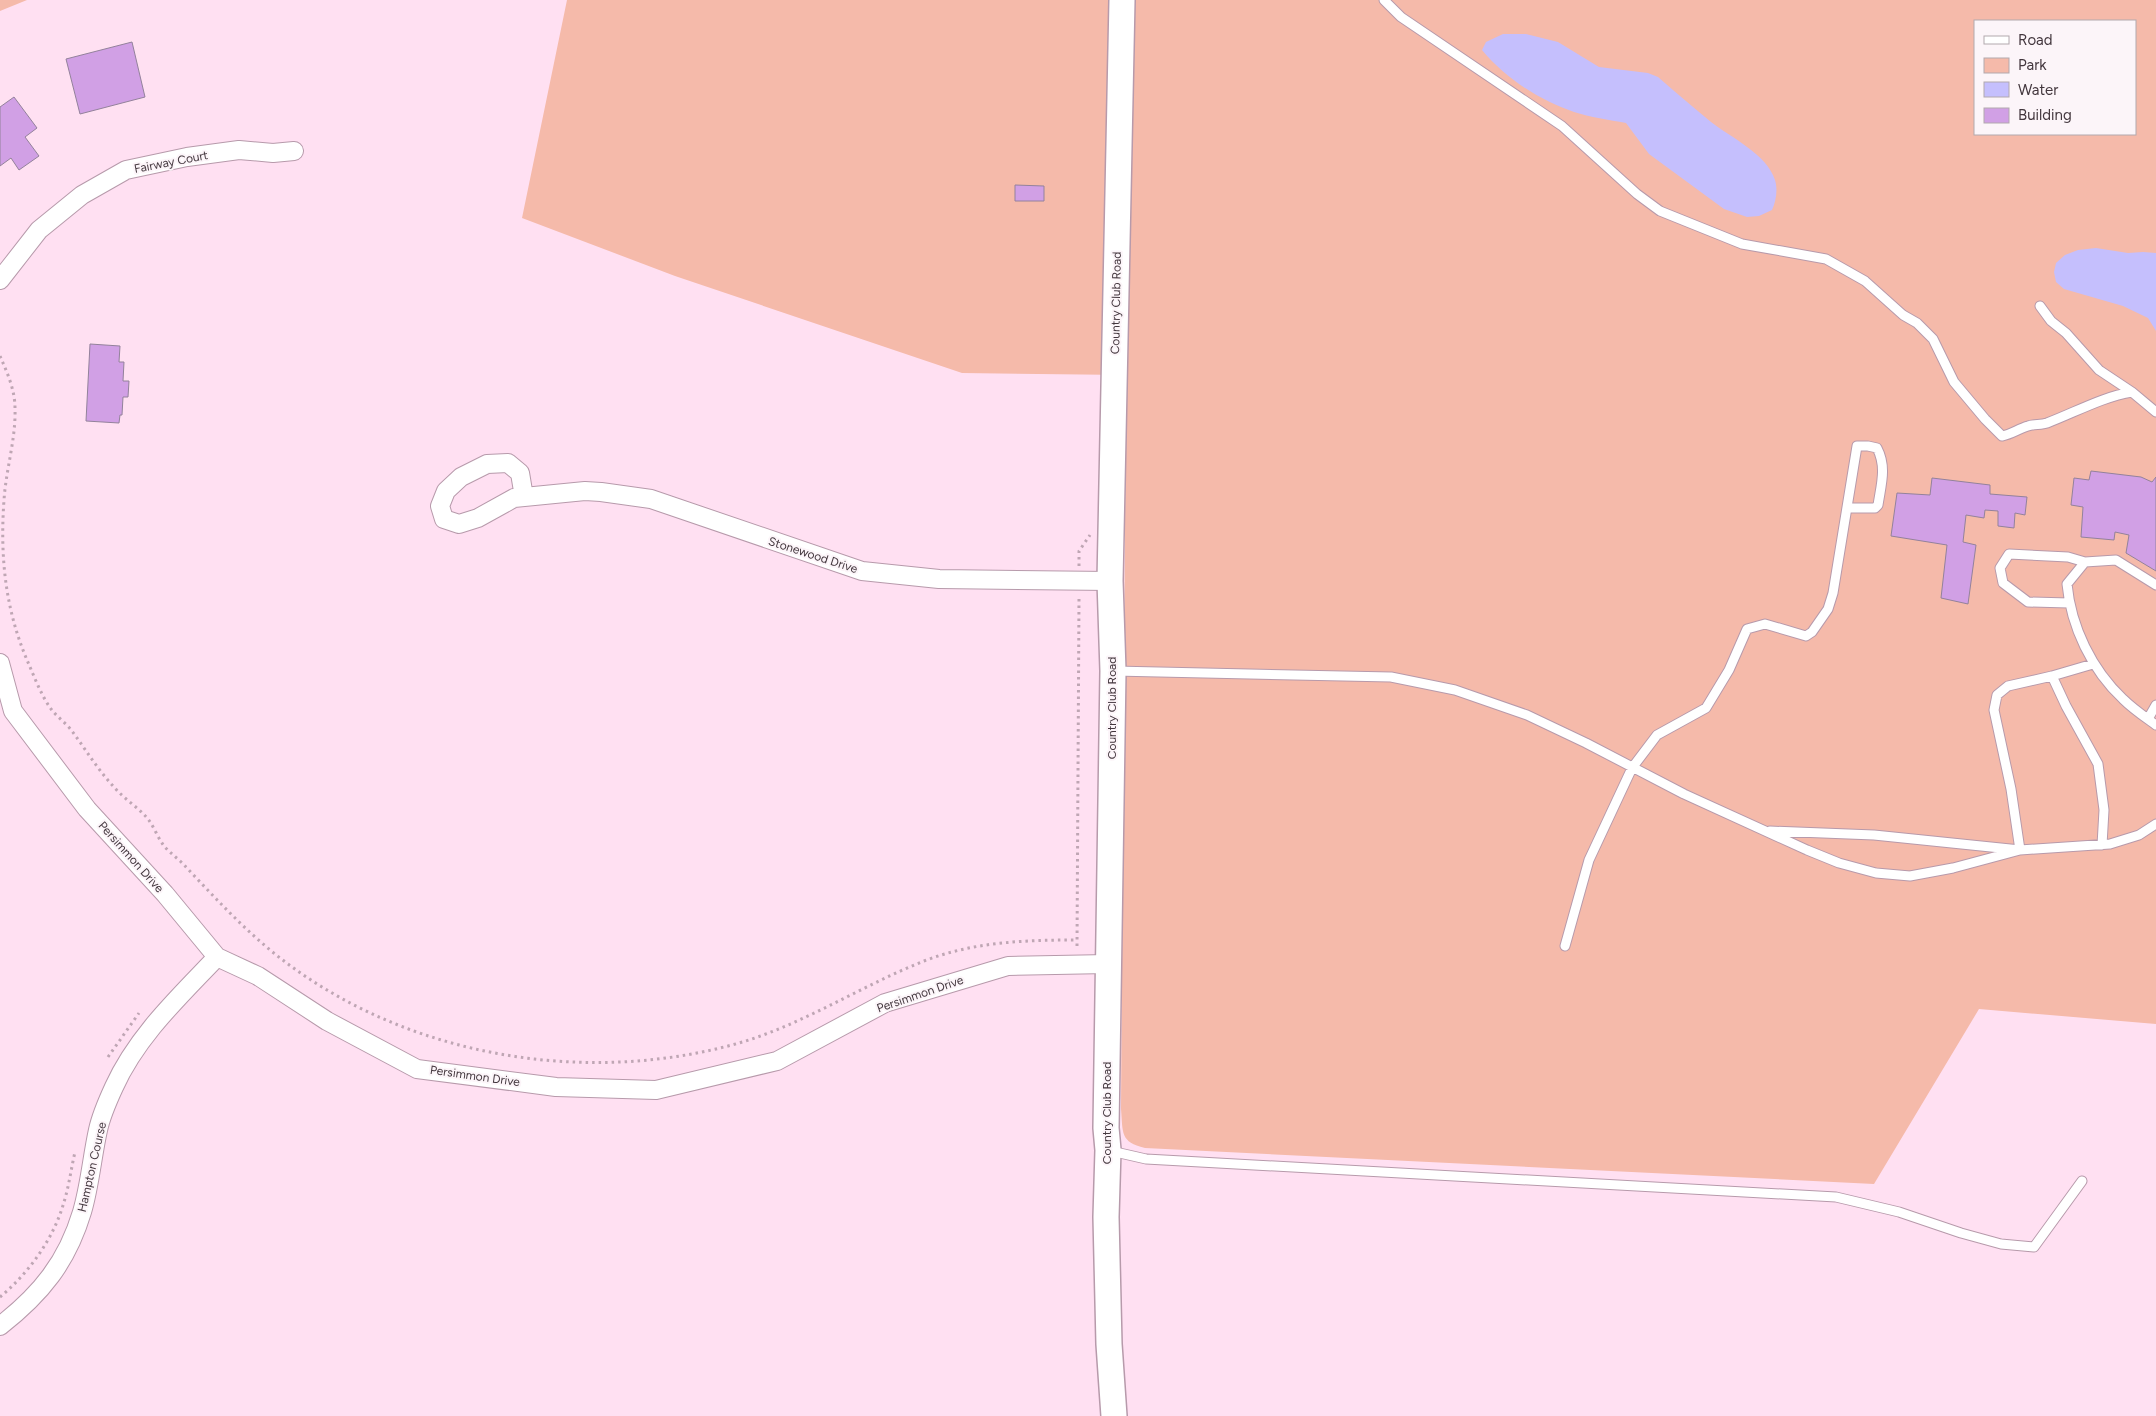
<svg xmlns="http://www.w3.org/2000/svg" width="2156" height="1416" viewBox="0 0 2156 1416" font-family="Figtree,sans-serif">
	<rect width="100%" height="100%" fill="#ffe0f2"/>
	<!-- green -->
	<path fill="#f5baaa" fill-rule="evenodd" d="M0,0H27L0,11Z
		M567,0H2156V1024L1979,1009L1874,1184L1145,1148C1120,1142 1123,1133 1121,1109L1126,375L962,373L675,276L522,218ZM1975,21H2135V134H1975Z"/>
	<!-- water -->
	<path fill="#c5bffd" d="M1503,34H1526L1558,42L1599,67L1648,73L1658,77C1675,92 1693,107 1711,122C1730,137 1767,154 1775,180C1778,190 1776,201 1772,210L1759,216L1747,217L1724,209L1649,154L1626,123C1609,120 1590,117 1574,112C1539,100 1505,78 1482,50L1486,42Z
		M2096,248L2128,253L2143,252L2156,253V331L2148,318L2123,306L2064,289L2056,282L2054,272L2056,263L2065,255L2078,250Z"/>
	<!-- building -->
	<path fill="#d1a0e5" stroke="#93829b" d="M132,42L145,97L80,114L66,59Z
		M14,97L37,128L25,137L39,156L19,170L11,158L0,166V107Z
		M1015,185L1044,186V201H1015Z
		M90,344L120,346L119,362H124L123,381H129L128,397H123L122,415H120L119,423L86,421Z
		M2091,471L2141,477L2152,482L2156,477V571L2126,553L2129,535L2115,532L2114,540L2081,537L2083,507L2071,505L2074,478L2089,480Z
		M1932,478L1990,485V494L2027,497L2025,515L2015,513L2014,528L1998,526V511L1985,510L1984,518L1966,515L1963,542L1976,545L1968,604L1941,598L1947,545L1891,536L1897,493L1930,495Z"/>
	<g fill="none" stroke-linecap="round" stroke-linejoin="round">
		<!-- lane casing -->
		<g stroke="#b79aab" stroke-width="11">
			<path id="lane" d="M1384,0L1401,17L1562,126L1637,194L1660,211L1742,244L1826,259L1865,281L1903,315L1917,323L1933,339L1954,382L1985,419L2002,436C2012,434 2018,429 2028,426C2034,424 2041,425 2047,423C2076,412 2102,397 2132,392
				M2040,306L2051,321L2066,333L2099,370L2132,392L2156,412
				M2156,585L2116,560L2085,562L2067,584C2071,627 2092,670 2123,699C2133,709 2145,717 2156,725
				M2069,603L2028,602L2003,583L2000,568L2009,554L2068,557L2085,562
				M1114,671L1391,677L1455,690L1527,715L1586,743L1684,794L1807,850L1839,863L1876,873L1910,876L1953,868L2020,850
				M2052,676L2093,664
				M2148,719L2156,705
				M1770,831L1874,835L2020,850L2110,844L2139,835L2156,824
				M2020,850L2011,789L1994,710L1997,695L2008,686L2052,676L2066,706L2098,764L2104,810L2102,845
				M1565,946L1589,860L1632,768L1657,735L1706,708L1729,670L1747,629L1765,624L1806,636L1812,632L1828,609L1833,593L1857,446H1868L1877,448C1887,467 1881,485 1878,505L1875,508H1847
				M1111,1151L1146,1159L1836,1197L1899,1212L1961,1233L2001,1244L2034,1247L2082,1181"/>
		</g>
		<!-- street casing -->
		<g stroke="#b79aab" stroke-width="20">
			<path id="street" d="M0,280L39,230L82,195L126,170L187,157L239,150L273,153L294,151
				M524,497L520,473L508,463L487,464L461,477L446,491L440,506L444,519L459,524L478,518L514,498L585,491L601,492L651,499L862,571L939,579L1110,581
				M0,663L13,711L87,809L165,894L217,957L258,976L327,1021L417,1069L556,1087L656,1090L777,1061L885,1003L1008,966L1108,964
				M0,1326C41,1294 67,1262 82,1212C90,1185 92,1157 98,1130C101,1116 108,1100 114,1087C137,1036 179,997 217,957"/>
		</g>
		<!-- secondary casing -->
		<g stroke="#b79aab" stroke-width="28">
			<path id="secondary" d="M1114,1416L1109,1344L1106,1217L1108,1150L1106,1128L1113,671L1110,581L1122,0"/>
		</g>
		<!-- path -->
		<path stroke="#bfa6b4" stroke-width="3" stroke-dasharray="2.5 4" stroke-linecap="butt" d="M0,356C7,372 15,390 15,408C16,439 6,469 4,500C0,556 5,608 27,660C34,676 41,695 51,709C57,717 66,723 72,731C86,750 98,770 114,787C124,799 138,807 148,819C154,827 158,838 164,846C171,854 180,860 186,867C215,898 243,928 275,954C399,1053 572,1085 724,1047C795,1030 856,988 924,961C973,942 1024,940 1076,940
			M1079,566V551L1090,535
			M1077,946L1079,597
			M108,1057L139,1013
			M0,1297C29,1273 54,1238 64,1202C69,1186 71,1169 75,1152"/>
		<!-- lane -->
		<use href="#lane" stroke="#fff" stroke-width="9"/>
		<!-- street -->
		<use href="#street" stroke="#fff" stroke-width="18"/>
		<!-- secondary -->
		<use href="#secondary" stroke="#fff" stroke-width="25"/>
	</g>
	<g text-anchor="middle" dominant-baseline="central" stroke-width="4" stroke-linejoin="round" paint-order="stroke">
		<!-- street labels -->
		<g font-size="12" fill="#43373e" stroke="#fcf5f9">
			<text transform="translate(171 162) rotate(-11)">Fairway Court</text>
			<text transform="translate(1116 303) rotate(-89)">Country Club Road</text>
			<text transform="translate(813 555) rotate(18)">Stonewood Drive</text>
			<text transform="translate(1112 708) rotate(-90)">Country Club Road</text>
			<text transform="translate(131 857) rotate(48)">Persimmon Drive</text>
			<text transform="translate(920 994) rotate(-19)">Persimmon Drive</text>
			<text transform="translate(475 1076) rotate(8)">Persimmon Drive</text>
			<text transform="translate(1107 1113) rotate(-90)">Country Club Road</text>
			<text transform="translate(92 1167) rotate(-77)">Hampton Course</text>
		</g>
	</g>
	<!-- legend -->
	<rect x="1974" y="20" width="162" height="115" fill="#fcf5f9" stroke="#b2a9ae"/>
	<rect x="1984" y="36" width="25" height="8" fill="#ffffff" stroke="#b2a9ae"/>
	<text x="2018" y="45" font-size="15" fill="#43373e">Road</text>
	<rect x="1984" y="58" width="25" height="15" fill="#f5baaa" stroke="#b2a9ae"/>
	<text x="2018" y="70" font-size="15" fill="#43373e">Park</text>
	<rect x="1984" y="82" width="25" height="15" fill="#c5bffd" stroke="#b2a9ae"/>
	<text x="2018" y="95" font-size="15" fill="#43373e">Water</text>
	<rect x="1984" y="108" width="25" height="15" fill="#d1a0e5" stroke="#b2a9ae"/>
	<text x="2018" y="120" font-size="15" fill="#43373e">Building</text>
</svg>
